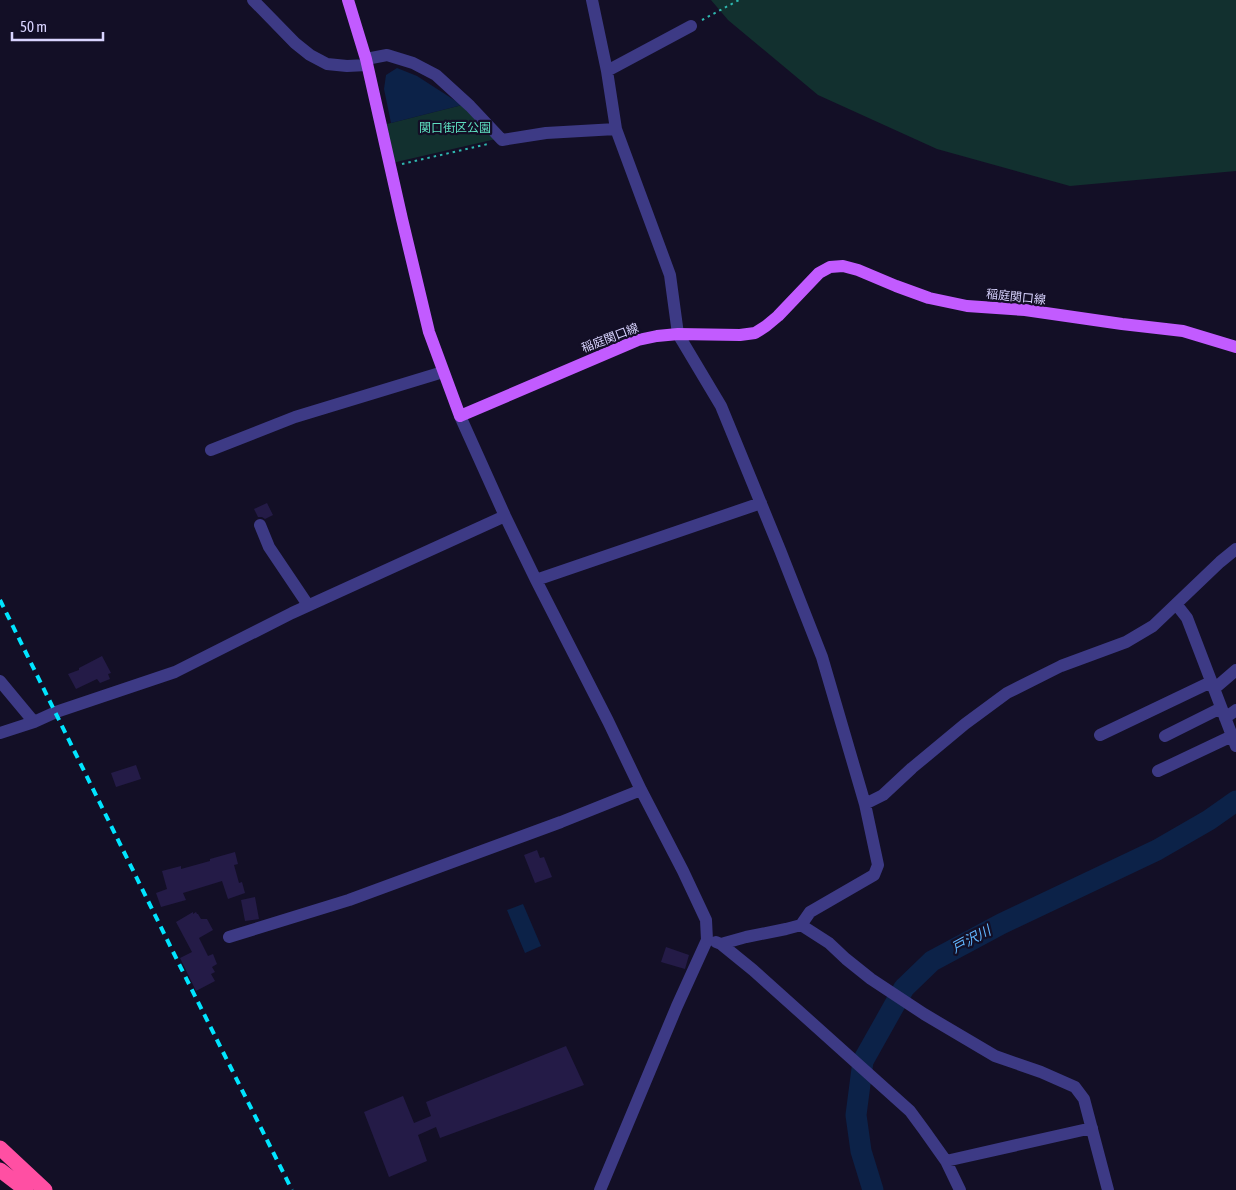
<svg xmlns="http://www.w3.org/2000/svg" width="1236" height="1190" viewBox="0 0 1236 1190" font-family="'Asap Condensed','Noto Sans JP',sans-serif">
	<rect width="100%" height="100%" fill="#130f26"/>
	<!-- green -->
	<path fill="#12302f" d="M711,0H1236V171L1070,186L937,149L818,95L728,20Z
		M462,105L496,139L392,163L383,125Z"/>
	<!-- water -->
	<path fill="#0c2248" d="M397,68L417,76L462,105L391,123L384,89L386,75Z
		M523,904L541,946L525,953L507,910Z"/>
	<g fill="none" stroke-linecap="round" stroke-linejoin="round">
		<!-- river -->
		<path stroke="#0c2248" stroke-width="21" d="M873,1190L861,1151L856,1115L863,1061L904,988L932,961L1001,924L1157,850L1209,820L1236,801"/>
	</g>
	<!-- building -->
	<path fill="#241b47" d="M267,503L273,515L265,519L262,517H258L254,509Z
		M102,656L111,673L108,674L110,679L100,683L97,679L76,689L68,674L79,670V668Z
		M136,765L141,779L116,787L111,773Z
		M537,850L540,858L544,857L552,877L535,883L524,855Z
		M235,852L238,864L234,865L239,883L242,882L245,893L228,899L222,881L183,893L186,900L161,907L156,893L167,889L162,871L181,866V869L210,861V859Z
		M255,897L259,919L245,921L241,900Z
		M193,912V914L196,912L197,914H198L201,919H207L213,930L199,938L208,956L213,954L217,964L212,967L215,972L211,974L215,981L196,991L180,958L192,952L176,922Z
		M666,947L689,955L685,969L661,962Z
		M566,1046L584,1085L440,1138L436,1127L418,1135L427,1161L389,1177L364,1112L403,1096L414,1123L431,1116L426,1102Z"/>
	<g fill="none" stroke-linecap="round" stroke-linejoin="round">
		<!-- path -->
		<path stroke="#2fb8b0" stroke-width="2" stroke-dasharray="2.5 4" stroke-linecap="butt" d="M702,20L739,0
			M402,164L488,144"/>
		<!-- minor -->
		<path stroke="#3d3a85" stroke-width="12" d="M253,0L295,43L310,55L327,64L347,66L367,65
			M592,0L607,71L616,129L670,275L678,334L721,406L780,550L822,657L865,804L878,865L874,875L810,912L801,925L786,929L746,937L721,944
			M366,59L387,55L413,63L436,75L470,106L502,140L546,133L616,129
			M607,71L691,26
			M460,416L505,516L536,580L608,721L641,790L683,871L706,920L707,940L677,1006L600,1190
			M211,450L295,417L443,372
			M260,525L269,547L308,605
			M536,580L761,503
			M1176,604L1187,618L1236,746
			M0,681L34,722
			M1214,689L1236,670
			M1225,718L1236,710
			M0,733L34,722L56,712L175,672L292,613L505,516
			M1100,735L1211,682
			M1165,736L1221,708
			M1158,771L1232,736
			M865,804L883,795L912,768L965,724L1007,693L1061,666L1126,642L1153,626L1220,562L1236,549
			M801,925L829,943L846,959L871,979L924,1014L995,1056L1041,1072L1075,1087L1084,1099L1108,1190
			M229,937L349,900L561,822L641,790
			M716,942L721,944L753,970L910,1111L924,1130L946,1161L960,1190
			M946,1161L1092,1128"/>
		<!-- major -->
		<path stroke="#c25bff" stroke-width="12" d="M348,0L366,59L402,219L429,332L460,416L638,340L657,336L678,334L740,335L755,333L766,326L778,316L819,273L830,267L843,266L858,270L896,286L929,298L967,306L1025,310L1122,324L1183,331L1236,347"/>
		<!-- highway -->
		<path stroke="#ff4fa3" stroke-width="15" d="M0,1148L45,1190
			M0,1170L26,1190"/>
		<!-- rail -->
		<path stroke="#00e5ff" stroke-width="4" stroke-dasharray="8 6" stroke-linecap="butt" d="M0,600L183,972L292,1190"/>
	</g>
	<g text-anchor="middle" dominant-baseline="central" stroke-width="4.5" stroke-linejoin="round" paint-order="stroke">
		<!-- park labels -->
		<g font-size="12" fill="#5fe0c0" stroke="#130f26">
			<text x="455" y="128">関口街区公園</text>
		</g>
		<!-- street labels -->
		<g font-size="12" fill="#d9d4ff" stroke="#130f26">
			<text transform="translate(1016 297) rotate(6)">稲庭関口線</text>
			<text transform="translate(610 338) rotate(-21)">稲庭関口線</text>
		</g>
		<!-- water labels -->
		<g font-size="14" font-style="italic" fill="#62b6ff" stroke="#130f26">
			<text transform="translate(971 939) rotate(-28)">戸沢川</text>
		</g>
	</g>
	<!-- scale -->
	<path d="M12 32v8h91v-8" fill="none" stroke="#d9d4ff" stroke-width="2.5"/>
	<text x="20" y="32" font-size="15" fill="#d9d4ff" stroke="#130f26" stroke-width="4" paint-order="stroke">50 m</text>
</svg>
